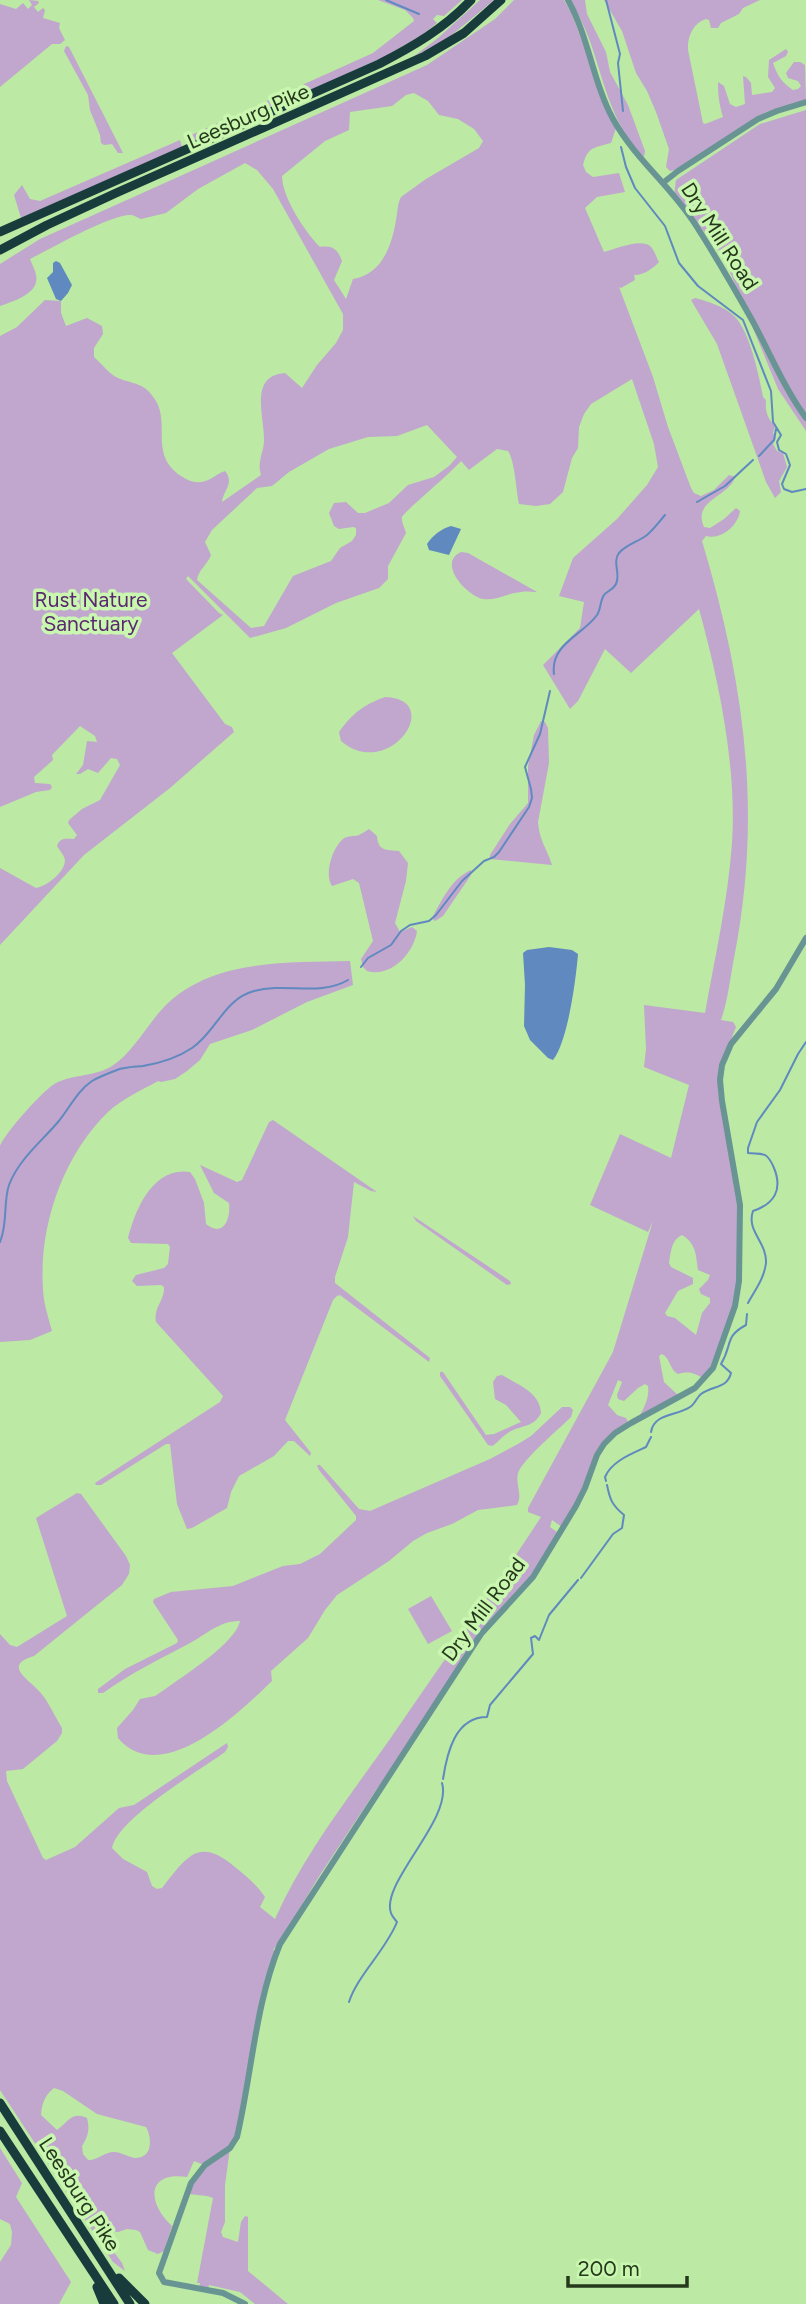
<svg xmlns="http://www.w3.org/2000/svg" width="806" height="2304" viewBox="0 0 806 2304" font-family="Figtree,sans-serif">
	<rect width="100%" height="100%" fill="#bce9a3"/>
	<!-- green -->
	<path fill="#c1a6ce" fill-rule="evenodd" d="M29,0L38,1L39,3L34,7L38,12L43,8L45,10L43,18L60,23L59,28L65,40L60,44H52L0,87V4L16,9L23,3L28,9L32,5Z
		M378,0H462L444,16L437,15L433,19L437,23L422,35L384,57L193,143L187,142L186,139L189,136L373,53L414,21L413,18L405,10Z
		M480,0H494L447,39L413,57L438,38Z
		M514,0H564L571,12L616,128L611,143C594,148 588,146 583,165L586,172L593,177L619,173L625,192L597,197L585,208L604,252C615,249 641,238 650,246C654,249 656,257 659,262C654,268 642,276 634,275L635,280L621,288L619,287L653,377L668,427L691,488L694,493L701,496L714,490L729,475L735,477C729,497 692,500 704,527L710,528L724,519L736,508L740,511C738,526 721,540 706,536L702,541C744,681 763,812 734,958C730,979 728,1000 721,1020L733,1022L736,1027L727,1050L720,1080L740,1205L735,1306L705,1379C693,1373 691,1371 678,1374C669,1369 671,1359 662,1354L659,1356L664,1382L680,1397L637,1420C643,1411 650,1397 648,1386L645,1384L638,1388L624,1401L618,1399L617,1395L622,1382L618,1380L608,1405L617,1415L626,1418L629,1424L608,1440L562,1527L552,1520L550,1527L557,1532L532,1576L497,1613L395,1766L376,1790L318,1878L282,1938L273,1950L277,1951L273,1962L240,2121L230,2148L225,2185V2222L221,2232L223,2237L238,2242L241,2222L245,2216L248,2217V2271L288,2304H255L240,2292L209,2285L208,2290L199,2288L200,2283H197L213,2198C204,2194 195,2196 186,2193L204,2165L194,2161L187,2177C146,2171 147,2203 172,2226L164,2251L158,2254L148,2250L140,2232L136,2230L127,2229L118,2232L104,2231L102,2236L122,2263L125,2271L113,2262L0,2090V1634L10,1645L17,1647L67,1616L36,1518L77,1493L81,1494L126,1556L130,1565L129,1574L122,1585L34,1656C3,1665 27,1678 38,1690C48,1700 54,1715 62,1728V1733L57,1741L23,1769L6,1771L7,1781L43,1858L46,1860L75,1847L119,1808L134,1805L227,1743L228,1747L225,1752C200,1770 117,1819 112,1848L123,1859L147,1872L152,1886L157,1889L162,1888C187,1857 198,1836 235,1867C246,1876 257,1885 265,1897L260,1907L275,1919C304,1854 349,1797 390,1739C441,1665 492,1592 541,1517L528,1512V1508L613,1352L653,1221L648,1232L590,1205L620,1134L671,1158L689,1085L644,1067L646,1049L644,1005L705,1013C715,957 728,900 732,843C737,768 719,681 699,609L631,673L605,649L578,701L570,709L543,665L580,628L584,602L559,596L573,558L617,519L647,485L658,467L654,444L632,379L591,404L584,414L579,427L578,448L572,458L563,492L550,504L536,506L519,504C516,490 515,461 508,451L497,449L469,470L461,461C453,471 404,512 402,517C401,522 405,528 406,533L388,566V579L379,588L336,603L286,628L250,638L188,576L186,579L219,613L223,615L172,653L225,724L232,727L234,732L170,788L84,855L0,945V868L36,888C47,886 64,873 65,861C65,856 60,851 57,846C60,837 66,839 74,839L77,835L68,823L69,820L82,809L100,800L120,765L117,759L111,758L98,773L88,769L80,774H76L83,765L87,741L97,742L95,736L80,726L52,755L53,760L34,777L35,783L50,784L52,787L50,790L36,792L0,807V336L17,327L45,300L61,301V313L66,326L87,318L102,326L103,334L94,348V357C101,363 109,374 118,378C135,385 143,382 154,398C172,423 148,454 181,476C187,480 194,483 201,482C211,481 216,474 225,471C235,483 223,491 222,502L261,475C257,462 263,454 264,442C265,417 248,376 285,373L302,388L317,365L336,343L343,330V314L273,189L257,170L245,163L198,189L166,213L141,219C138,218 134,215 131,215C111,214 50,249 30,259C32,264 35,270 36,275C40,294 13,301 0,306V264L40,239L427,65L495,19ZM414,93L428,101L439,115L458,119L474,129L483,141L479,148L426,179L401,197C398,203 398,207 397,214C393,242 384,274 353,279L346,299L334,280L342,261C338,250 333,245 320,247C305,232 282,197 282,176L325,141L349,130L350,112L392,106L406,95ZM427,425L457,457L449,466L434,477L408,485L389,503L365,513H358L346,502L334,503L329,513L334,526L339,529L353,527L356,528V535L352,541L340,548L331,561L293,576L264,626L251,628L197,580C198,570 208,564 211,555L205,542L212,530L257,488L272,486L289,472L329,449L368,437L397,436ZM682,1235C696,1243 696,1255 698,1270L710,1275L708,1280L699,1289L701,1294L710,1298V1303L702,1313L696,1335L675,1318L667,1316L665,1313L678,1291L693,1284V1278L671,1267L669,1263C671,1252 671,1240 682,1235ZM54,2088L63,2091L97,2114L146,2127C152,2137 153,2158 136,2158C129,2158 122,2152 114,2152C104,2152 97,2161 88,2160L83,2154L82,2146C88,2136 90,2130 87,2118C72,2111 69,2121 57,2130L41,2115C42,2104 44,2096 54,2088Z
		M571,0H585L587,14L606,52L610,72L628,105L645,151L644,157C615,130 605,87 593,50C588,33 579,16 571,0Z
		M604,0H760L743,8L739,14L721,23L718,28H711L709,20L706,19C693,23 687,37 688,50L703,123L705,124L723,117C719,104 718,94 718,82L724,86L730,104L736,107L745,104L743,76L746,77L751,83L752,95L772,92L775,88L768,77L769,60L786,49L788,52L786,56L773,63C777,75 782,83 793,90L798,89L801,86L798,81L788,78L786,73L794,62H800L805,65L806,100L766,112L675,170L670,171L666,167L669,149L656,112L647,91L636,73L622,31Z
		M66,46L69,47L123,153H118L112,144L104,145L101,143L100,135L90,110L88,95L64,51Z
		M806,110V431L778,389L723,255L674,195L676,180L760,124Z
		M180,140L182,147L21,218L14,195L22,185L30,199L40,201Z
		M695,298C710,302 730,308 739,322C751,339 759,376 763,397L766,400C765,411 767,418 775,426L773,433L776,438L773,444L777,451L783,453L787,467L779,481L781,492L775,498L766,482L717,344L691,300Z
		M461,552L468,553L537,592C532,592 526,591 521,592C508,593 495,601 483,599C466,595 437,563 461,552Z
		M385,697C446,699 389,782 341,741L339,732C352,714 363,705 385,697Z
		M541,721L545,722L548,728L549,763L538,822C539,840 547,849 552,865L490,859V855L510,824L528,803V766L534,735Z
		M369,829L377,836C378,851 386,850 399,851L408,863L406,881L395,923L400,932L412,927L417,931C414,953 391,978 367,971L363,967L361,959L373,941L359,883L353,879L332,886C324,875 332,848 343,839C348,835 354,837 359,835C363,833 366,831 369,829Z
		M471,870V875L443,916L435,921L432,918C442,900 451,879 471,870Z
		M350,961L353,985L307,1002L252,1030L210,1044L200,1060L187,1071L175,1079L161,1082L158,1081C142,1090 122,1099 108,1112C60,1159 36,1234 44,1300C46,1310 49,1321 52,1331L30,1340L0,1342C0,1292 0,1243 0,1193C0,1183 0,1154 0,1146C4,1134 45,1088 56,1083C74,1074 94,1077 112,1066C135,1051 148,1022 168,1003C217,958 289,963 350,961Z
		M273,1120L377,1192L371,1191L354,1182L348,1237L335,1277V1283L430,1358L429,1362L340,1295L337,1296L333,1300L285,1420L311,1453L310,1456L294,1441H288L274,1456L239,1476L231,1492L227,1508L192,1528L187,1529L177,1504L170,1444H166L101,1485H96L95,1483L220,1402L223,1396L156,1322C153,1308 165,1300 164,1287L161,1285L137,1286L132,1281L136,1275L164,1268L168,1264L170,1247L168,1244L131,1243L128,1238C135,1210 153,1166 190,1172L195,1179L204,1203L206,1224C223,1238 231,1219 229,1203L214,1193L200,1165L237,1182L242,1180L269,1122Z
		M413,1216L510,1281L511,1284L507,1285L416,1221Z
		M440,1372H443L486,1435L494,1434L521,1422L506,1405L495,1399L493,1382L497,1376L502,1375C518,1385 540,1392 541,1413C534,1427 523,1425 511,1431C503,1435 499,1442 492,1446L488,1445L440,1376Z
		M562,1407H570L573,1410L571,1417C559,1429 523,1459 518,1473C515,1485 523,1494 517,1505L478,1510L452,1524L427,1533L413,1541L389,1561L337,1595L325,1610L308,1638L271,1671L272,1681C240,1712 161,1789 118,1738L117,1728L133,1710L140,1699L155,1696L164,1690C183,1676 236,1643 240,1621C221,1620 205,1635 190,1643C160,1659 131,1673 103,1693H98V1689L125,1669L177,1643L178,1640L153,1602L154,1599L171,1592L233,1586L283,1566L300,1564L320,1554L356,1520V1516L319,1470L317,1465H320L359,1509L370,1511L490,1459L518,1444L531,1436Z
		M431,1596L452,1631L428,1644L408,1609Z
		M0,2148L22,2183L16,2197L71,2282L59,2304H0V2262L11,2245L12,2232L10,2224L0,2219Z"/>
	<!-- water -->
	<path fill="#5f89bf" d="M56,261L60,263L72,285L68,293L61,301L56,299L47,278L53,272V263Z
		M451,526L461,529L449,555L429,550L427,544C433,535 441,529 451,526Z
		M549,947L572,950L578,954C576,979 568,1041 553,1060L548,1058L530,1040L524,1026L525,985L523,953L527,950Z"/>
	<g fill="none" stroke-linecap="round" stroke-linejoin="round">
		<!-- stream -->
		<path stroke="#5f89bf" stroke-width="2" d="M386,0L419,14
			M606,0L620,54L618,63L623,111
			M621,147L626,167L635,188L665,226L679,263L698,286L743,320L771,391L773,422L781,435L777,442L779,450L786,454L790,465L782,484L784,489L792,492L806,489
			M759,456L774,440L776,429
			M697,502L725,486L753,460
			M554,674C550,644 583,635 597,615C601,609 600,601 604,595C607,591 613,590 616,584C621,574 612,562 619,553C627,544 638,542 647,535C653,530 659,522 665,515
			M361,967L368,958L391,945L401,931L410,925L429,921L436,915L462,881L484,861L494,857L499,852L529,807L532,798L531,789L525,767L540,734L550,691
			M0,1242C8,1223 3,1203 9,1185C19,1159 41,1142 58,1122C69,1109 77,1091 92,1081C99,1077 109,1073 117,1070C125,1067 134,1067 143,1066C161,1063 177,1058 192,1048C216,1032 224,999 254,991C286,982 319,997 348,980
			M748,1303C755,1290 764,1279 766,1263C767,1242 746,1231 753,1211C774,1204 783,1190 774,1168C772,1163 770,1158 765,1155C760,1153 754,1154 748,1153V1148L757,1122L780,1090L798,1054L806,1042
			M651,1432C654,1413 677,1416 690,1407C695,1404 697,1397 701,1394C713,1385 727,1389 731,1373L721,1364C733,1344 724,1337 746,1325L747,1314
			M606,1481L605,1477C612,1461 631,1454 646,1447L651,1437
			M581,1578L613,1534L622,1528L624,1515C612,1505 610,1500 607,1485
			M443,1779C447,1753 455,1717 487,1717L490,1705L533,1654L531,1638L535,1636L539,1640L549,1615L578,1580
			M349,2002C357,1976 386,1950 397,1922C395,1919 392,1917 391,1913C380,1883 453,1819 442,1783"/>
		<!-- minor -->
		<path stroke="#699494" stroke-width="6" d="M568,0C589,38 593,82 613,119C635,159 671,186 695,224C715,255 734,288 752,320C770,353 784,388 806,418
			M664,182L678,171L758,119L777,111L806,102
			M245,2304L223,2293L164,2282L159,2273L191,2183L205,2165L230,2148L237,2137C252,2073 255,2005 280,1944L481,1634L533,1577L576,1506L585,1488L597,1455L604,1444L615,1433L631,1423L695,1388L713,1368L735,1306L739,1281L740,1205L722,1101L720,1080L722,1065L731,1044L776,989L806,938"/>
		<!-- highway -->
		<path stroke="#183c3c" stroke-width="9" d="M0,232L379,64C412,47 445,28 471,0
			M0,250L47,225L116,193L425,56L464,33L501,0
			M0,2103L130,2304
			M0,2131L114,2304
			M119,2278L145,2304
			M97,2287L104,2304"/>
	</g>
	<g text-anchor="middle" dominant-baseline="central" stroke-width="7" stroke-linejoin="round" paint-order="stroke">
		<!-- street labels -->
		<g font-size="21" fill="#26381c" stroke="#c9f7b0">
			<text transform="translate(248 116) rotate(-24)">Leesburg Pike</text>
			<text transform="translate(720 236) rotate(57)">Dry Mill Road</text>
			<text transform="translate(483 1609) rotate(-53)">Dry Mill Road</text>
			<text transform="translate(80 2194) rotate(57)">Leesburg Pike</text>
		</g>
		<!-- park labels -->
		<g font-size="21" fill="#5b286f" stroke="#c9f7b0">
			<text x="91" y="599">Rust Nature<tspan x="91" dy="24">Sanctuary</tspan></text>
		</g>
	</g>
	<!-- scale -->
	<path d="M568 2276v10h119v-10" fill="none" stroke="#26381c" stroke-width="3.5"/>
	<text x="578" y="2276" font-size="21" fill="#26381c" stroke="#c9f7b0" stroke-width="5" paint-order="stroke">200 m</text>
</svg>
